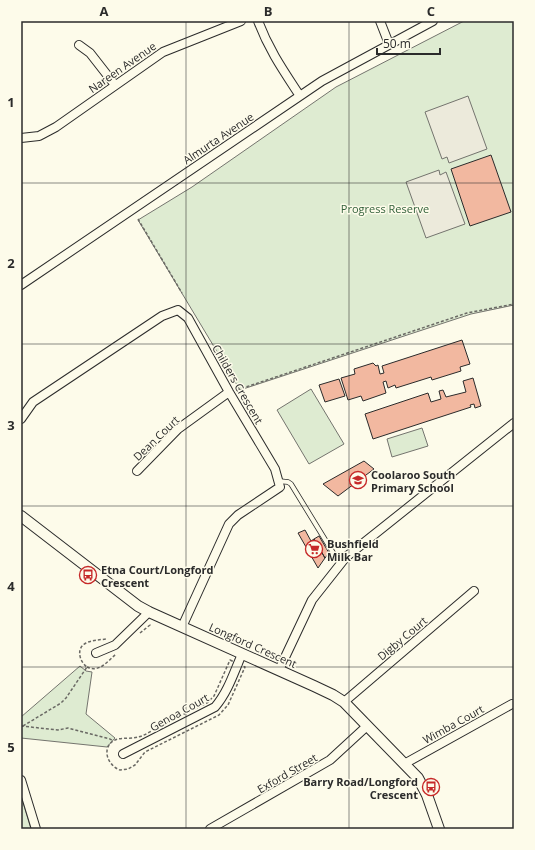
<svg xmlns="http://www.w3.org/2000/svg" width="535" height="850" viewBox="0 0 535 850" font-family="'Open Sans',sans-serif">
	<rect width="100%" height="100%" fill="#fdfbea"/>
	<!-- green -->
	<path fill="#deebd1" stroke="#74746e" d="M464,21H514V305L471,314L240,390L138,220L192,187L336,87Z
		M311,389L344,444L309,464L277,410Z
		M422,428L428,446L392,457L387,439Z
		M80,666L86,671L92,672L86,714L115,738L107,747L21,738V717Z
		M21,796L31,829H21Z"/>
	<!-- parking -->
	<path fill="#eceadb" stroke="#74746e" d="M468,96L487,149L449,163L447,157L442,159L425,112Z
		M439,170L440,175L446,172L465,224L426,238L406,182Z"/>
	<!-- building -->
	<path fill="#f2b8a0" stroke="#2b2b2b" d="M491,155L511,212L470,226L451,169Z
		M462,340L470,364L460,367L461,371L432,380L431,377L396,388L395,385L388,388L386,381L383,382L386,393L363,401L361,396L348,400L341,378L355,374L354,369L373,363L376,366L378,365L380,374L384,373L382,366Z
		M473,378L481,406L475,408L474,404L470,405L471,407L373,439L365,414L428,393L431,402L441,399L439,391L443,390L446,397L466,392L463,381Z
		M339,379L345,396L325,402L319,385Z
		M364,461L374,469L338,496L323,484Z
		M305,530L311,541L314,539L325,558L318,568L298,533Z
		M319,536L329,553L325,558L314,539Z"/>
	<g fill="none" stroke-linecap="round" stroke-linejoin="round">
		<!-- service casing -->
		<g stroke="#2b2b2b" stroke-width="5.5">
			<path id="service" d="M278,481L288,482L291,484L340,564"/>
		</g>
		<!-- minor casing -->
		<g stroke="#2b2b2b" stroke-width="10">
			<path id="minor" d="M258,21C269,50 283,70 300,96
				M380,21L389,44
				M79,45L90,53L115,85
				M21,138L39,136L56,127L163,52L241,21
				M21,285L322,81L433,21
				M21,419L33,402L162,316L178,310L188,318L229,392L275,469L280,487L238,515L229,524L182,627
				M137,471L178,429L229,392
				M96,653L115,645L149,612
				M279,670L312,600L346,557L514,423
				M344,702L474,591
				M123,754L215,707C228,692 234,672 242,654
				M404,764L512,704
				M21,780L36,829
				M210,829L330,760L367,726"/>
		</g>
		<!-- tertiary casing -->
		<g stroke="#2b2b2b" stroke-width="12">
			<path id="tertiary" d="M21,516L138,606L149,612L314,686L333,695L344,702L418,778L427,795L439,829"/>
		</g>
		<!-- path -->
		<path stroke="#6a6964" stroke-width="1.5" stroke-dasharray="3 2" stroke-linecap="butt" d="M138,219L182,293
			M237,390L467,313L514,304
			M140,633L150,625L149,624
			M230,660L245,667L228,705L219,715L145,752L135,765L128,769L120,770C111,767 103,755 109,745C116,735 128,740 138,737C144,736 151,731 157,728C174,719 190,711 207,703L214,696Z
			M87,667C99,673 107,662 116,654
			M21,726L58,730L68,728L110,739L113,741
			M23,726L61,703L66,698L87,667C79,661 76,648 86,643C92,640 99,640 106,639"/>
		<!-- service -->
		<use href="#service" stroke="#fdfbea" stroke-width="4"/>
		<!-- minor -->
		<use href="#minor" stroke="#fdfbea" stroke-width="8"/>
		<!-- tertiary -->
		<use href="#tertiary" stroke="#fdfbea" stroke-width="10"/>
	</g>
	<!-- grid -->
	<path fill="none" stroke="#2b2b2b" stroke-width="1" stroke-opacity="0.55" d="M186,21V829M349,21V829M21,183H514M21,344H514M21,506H514M21,667H514"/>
	<!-- icons -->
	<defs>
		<g id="school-ring" transform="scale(0.9)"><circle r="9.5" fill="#fdfbea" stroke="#c62828" stroke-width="1.5"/><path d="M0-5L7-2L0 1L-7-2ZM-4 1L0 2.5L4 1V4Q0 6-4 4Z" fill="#c62828"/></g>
		<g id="supermarket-ring" transform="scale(0.9)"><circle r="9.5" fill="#fdfbea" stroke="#c62828" stroke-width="1.5"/><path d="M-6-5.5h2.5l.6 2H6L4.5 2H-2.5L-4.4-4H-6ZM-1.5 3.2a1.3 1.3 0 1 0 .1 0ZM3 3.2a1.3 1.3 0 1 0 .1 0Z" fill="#c62828"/></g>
		<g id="bus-ring" transform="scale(0.9)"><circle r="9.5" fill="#fdfbea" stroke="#c62828" stroke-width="1.5"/><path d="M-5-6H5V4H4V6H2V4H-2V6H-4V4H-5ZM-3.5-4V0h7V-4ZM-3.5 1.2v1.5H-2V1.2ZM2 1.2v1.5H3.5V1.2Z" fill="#c62828"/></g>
	</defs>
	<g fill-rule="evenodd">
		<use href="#school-ring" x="358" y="480"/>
		<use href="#supermarket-ring" x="314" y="549"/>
		<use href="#bus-ring" x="88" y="575"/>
		<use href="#bus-ring" x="431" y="787"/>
	</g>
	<g text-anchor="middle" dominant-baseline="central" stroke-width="3" stroke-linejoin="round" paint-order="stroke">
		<!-- street labels -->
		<g font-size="11" fill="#2b2b2b" stroke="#fdfbea">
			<text transform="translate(122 67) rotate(-35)">Nareen Avenue</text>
			<text transform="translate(218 138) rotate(-34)">Almurta Avenue</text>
			<text transform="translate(238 384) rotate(60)">Childers Crescent</text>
			<text transform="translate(156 438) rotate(-44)">Dean Court</text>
			<text transform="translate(402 638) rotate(-40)">Digby Court</text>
			<text transform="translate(253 645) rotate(24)">Longford Crescent</text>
			<text transform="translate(179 712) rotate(-29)">Genoa Court</text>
			<text transform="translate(453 724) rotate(-29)">Wimba Court</text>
			<text transform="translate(287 773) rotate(-30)">Exford Street</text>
		</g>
		<!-- park labels -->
		<g font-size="11" fill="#34623c" stroke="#fdfbea">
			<text x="385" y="208">Progress Reserve</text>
		</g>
		<!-- poi labels -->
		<g font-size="11" font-weight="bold" fill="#2b2b2b" stroke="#fdfbea" text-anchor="start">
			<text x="371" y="474">Coolaroo South<tspan x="371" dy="13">Primary School</tspan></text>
			<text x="327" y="543">Bushfield<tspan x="327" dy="13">Milk Bar</tspan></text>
			<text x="101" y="569">Etna Court/Longford<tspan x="101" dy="13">Crescent</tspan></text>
			<text x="418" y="781" text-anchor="end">Barry Road/Longford<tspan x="418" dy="13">Crescent</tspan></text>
		</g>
	</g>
	<!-- border -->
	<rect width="535" height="850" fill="none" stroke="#fdfbea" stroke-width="44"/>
	<!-- scale -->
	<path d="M377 48v6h63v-6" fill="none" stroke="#2b2b2b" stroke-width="2"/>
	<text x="383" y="48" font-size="12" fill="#2b2b2b" stroke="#fdfbea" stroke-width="3" paint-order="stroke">50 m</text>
	<rect x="22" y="22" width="491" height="806" fill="none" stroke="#2b2b2b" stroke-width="1.5"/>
	<g font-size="13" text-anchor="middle" font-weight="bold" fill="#2b2b2b">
		<text x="104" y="16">A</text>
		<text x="268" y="16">B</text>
		<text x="431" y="16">C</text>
		<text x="11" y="107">1</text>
		<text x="11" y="268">2</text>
		<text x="11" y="430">3</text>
		<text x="11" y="591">4</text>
		<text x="11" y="752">5</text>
	</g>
</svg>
